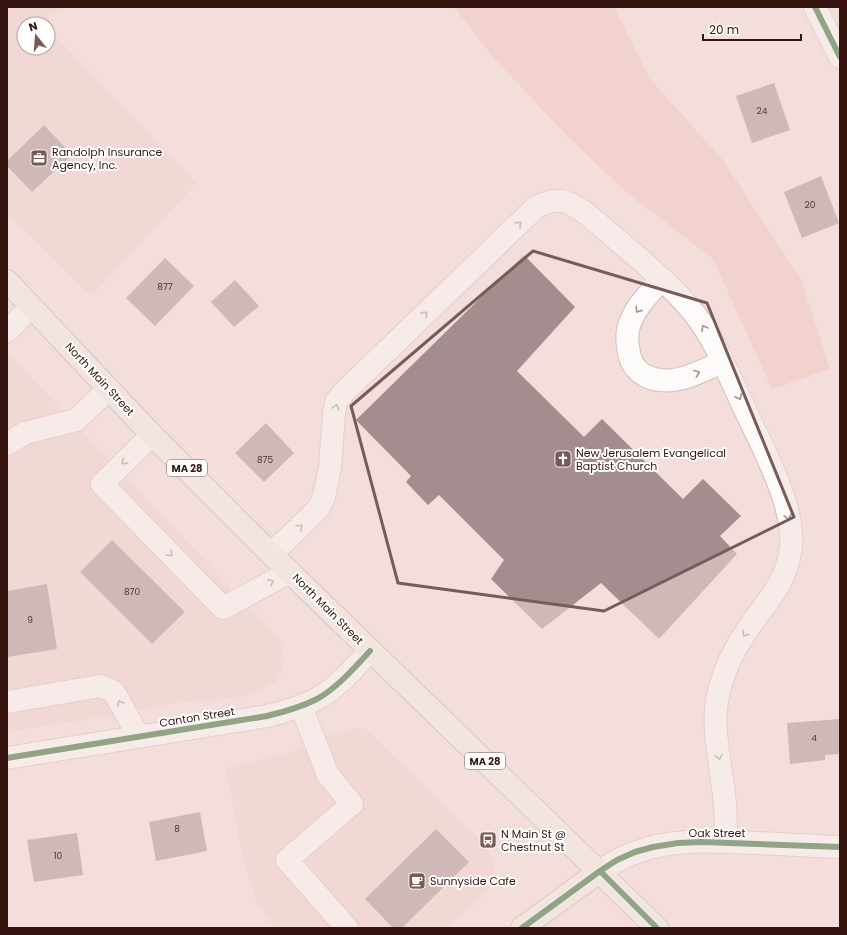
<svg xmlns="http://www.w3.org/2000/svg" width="847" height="935" viewBox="0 0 847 935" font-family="Poppins,sans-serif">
	<rect width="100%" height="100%" fill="#f3dedb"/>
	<!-- built -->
	<path fill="#f1d1cc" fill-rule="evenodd" d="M7,7H68L48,17L56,37L197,183L91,296L7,213ZM24,24H48V48H24Z
		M7,352L275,634L281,643L284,659L280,675L275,682L262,690L241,697L169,704L122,714L7,732Z
		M355,728H363L368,731L480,840L491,854L494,863V871L493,880L489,888L478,901L446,928H275L258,905L243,859L226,768L287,753L334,734Z"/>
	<!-- green -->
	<path fill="#f1c4bd" d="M454,7H614L649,78L723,160L801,280L830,369L772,389L713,259L626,192L567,136L493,57Z"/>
	<!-- building -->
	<path fill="#a58d8f" d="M774,83L790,130L752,143L736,96Z
		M44,125L72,155L32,192L7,166V161Z
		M821,176L839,223L802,238L784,192Z
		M524,255L575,307L517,371L584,437L602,419L683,499L703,479L741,516L720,536L737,554L659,639L601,583L542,629L491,579L504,560L439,495L428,505L406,482L411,476L356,420Z
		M165,258L194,286L155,326L126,298Z
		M235,280L259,306L234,327L211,302Z
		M266,423L294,453L264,482L235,453Z
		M112,540L185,612L152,644L80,572Z
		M47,584L57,649L7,657V591Z
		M840,719V754L825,755V760L790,764L787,723Z
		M200,812L207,851L156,861L149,822Z
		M436,829L469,862L402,928H393L365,899Z
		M77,833L83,875L34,882L27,840Z"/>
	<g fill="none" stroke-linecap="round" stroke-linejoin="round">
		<!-- minor casing -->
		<g stroke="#d5bbb8" stroke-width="24">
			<path id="minor" d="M815,7L840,57
				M662,279C651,292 637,305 631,321C625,332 627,345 630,357C632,364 637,371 644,375C670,389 698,373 722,362
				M7,331L31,307
				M152,435L102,484L223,608L290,572
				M7,444L25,433L76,420L109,389
				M271,554L309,518L318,509L324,497L330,467L334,414L336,402L342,394L536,207C557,197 566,199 584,212C604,228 623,245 642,261C660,277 678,293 693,312C714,338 727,371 741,401C759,441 795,503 791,547C786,587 764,603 744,635C734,650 726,666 721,684C709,720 720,758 724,795C726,810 726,826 726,842
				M7,702L101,686L114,692L139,737
				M301,706L328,775L352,804L287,860L347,928
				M7,758L267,716C284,712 301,707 317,699C338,687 354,668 370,651
				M600,871C611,864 622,857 634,853C672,838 715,841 755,843C783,844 812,846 840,847"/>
		</g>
		<!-- major casing -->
		<g stroke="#bdac9e" stroke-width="24">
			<path id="major" d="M7,281L152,435L271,554L657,928
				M522,928L600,871"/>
		</g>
		<!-- minor -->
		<use href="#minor" stroke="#fdfafa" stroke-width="22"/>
		<!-- major -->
		<use href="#major" stroke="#f2ece4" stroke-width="22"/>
		<!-- cycleway casing -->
		<g stroke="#fff" stroke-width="8">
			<path id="cycleway" d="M815,7L840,57
				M7,758L267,716C284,712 301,707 317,699C338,687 354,668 370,651
				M600,871L657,928
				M522,928L600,871L617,860L635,852L653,847L678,843L702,842L840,847"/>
		</g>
		<!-- cycleway -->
		<use href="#cycleway" stroke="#1b5e20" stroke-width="6"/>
	</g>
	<!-- one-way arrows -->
	<defs><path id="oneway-chevron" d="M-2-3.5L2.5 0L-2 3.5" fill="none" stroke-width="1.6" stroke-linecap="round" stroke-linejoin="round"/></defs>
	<g stroke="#a39391">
		<use href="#oneway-chevron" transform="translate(519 224) rotate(-44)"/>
		<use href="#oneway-chevron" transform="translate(638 310) rotate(125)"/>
		<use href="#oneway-chevron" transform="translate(425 314) rotate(-44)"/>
		<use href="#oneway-chevron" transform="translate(704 328) rotate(-121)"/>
		<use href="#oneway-chevron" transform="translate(697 373) rotate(-21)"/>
		<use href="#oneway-chevron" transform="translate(739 397) rotate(65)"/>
		<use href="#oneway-chevron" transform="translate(336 407) rotate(-74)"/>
		<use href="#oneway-chevron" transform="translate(124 462) rotate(136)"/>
		<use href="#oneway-chevron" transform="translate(788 517) rotate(78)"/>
		<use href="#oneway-chevron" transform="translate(300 527) rotate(-43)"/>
		<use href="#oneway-chevron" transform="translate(170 554) rotate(46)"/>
		<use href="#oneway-chevron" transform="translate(271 582) rotate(-29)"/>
		<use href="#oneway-chevron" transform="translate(745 634) rotate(124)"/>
		<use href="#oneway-chevron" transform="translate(120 703) rotate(-119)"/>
		<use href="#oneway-chevron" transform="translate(719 757) rotate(81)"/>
	</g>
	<!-- marked area -->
	<path d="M0 0H847V935H0ZM533,251L707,303L794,517L604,611L398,583L351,406Z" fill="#f3dedb" fill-opacity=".55" fill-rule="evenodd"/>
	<path fill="none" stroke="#785b58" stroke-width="3" stroke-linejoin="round" d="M533,251L707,303L794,517L604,611L398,583L351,406Z"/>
	<!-- icons -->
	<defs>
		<g id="office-square" transform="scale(0.9)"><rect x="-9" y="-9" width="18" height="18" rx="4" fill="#785b58" stroke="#fff"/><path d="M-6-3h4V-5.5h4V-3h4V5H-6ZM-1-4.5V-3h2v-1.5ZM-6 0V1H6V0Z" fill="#fff"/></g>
		<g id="church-square" transform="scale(0.9)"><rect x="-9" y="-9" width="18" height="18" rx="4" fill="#785b58" stroke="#fff"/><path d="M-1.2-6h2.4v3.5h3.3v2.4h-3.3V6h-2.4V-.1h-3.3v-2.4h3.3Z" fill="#fff"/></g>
		<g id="bus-square" transform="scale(0.9)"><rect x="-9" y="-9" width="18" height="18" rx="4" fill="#785b58" stroke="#fff"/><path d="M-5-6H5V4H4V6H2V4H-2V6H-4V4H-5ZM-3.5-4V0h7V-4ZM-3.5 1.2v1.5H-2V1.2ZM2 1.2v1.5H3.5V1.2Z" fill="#fff"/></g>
		<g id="cafe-square" transform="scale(0.9)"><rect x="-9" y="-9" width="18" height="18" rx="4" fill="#785b58" stroke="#fff"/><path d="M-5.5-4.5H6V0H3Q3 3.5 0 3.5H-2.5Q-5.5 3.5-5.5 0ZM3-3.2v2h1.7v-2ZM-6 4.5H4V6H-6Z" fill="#fff"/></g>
	</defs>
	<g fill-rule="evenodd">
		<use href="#office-square" x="39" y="158"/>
		<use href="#church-square" x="563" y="459"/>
		<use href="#bus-square" x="488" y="840"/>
		<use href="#cafe-square" x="417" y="881"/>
	</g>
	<g text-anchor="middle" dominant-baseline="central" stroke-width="4" stroke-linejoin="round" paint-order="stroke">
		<!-- number labels -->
		<g font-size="9" fill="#523330">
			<text x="762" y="111">24</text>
			<text x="810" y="205">20</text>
			<text x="165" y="287">877</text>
			<text x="265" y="460">875</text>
			<text x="132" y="592">870</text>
			<text x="30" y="620">9</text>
			<text x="814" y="738">4</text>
			<text x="177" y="829">8</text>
			<text x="58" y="856">10</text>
		</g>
		<!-- shield labels -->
		<g fill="#fff" stroke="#725b58" stroke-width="1">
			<rect x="167" y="460" width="40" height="16" rx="3"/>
			<rect x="465" y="753" width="40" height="16" rx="3"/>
		</g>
		<g font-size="10" font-weight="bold" fill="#361511">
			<text x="187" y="468">MA 28</text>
			<text x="485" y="761">MA 28</text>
		</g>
		<!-- poi labels -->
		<g font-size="11" fill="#361511" stroke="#fff" text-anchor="start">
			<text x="52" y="152">Randolph Insurance<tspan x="52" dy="13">Agency, Inc.</tspan></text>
			<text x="576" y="453">New Jerusalem Evangelical<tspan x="576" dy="13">Baptist Church</tspan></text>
			<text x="501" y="834">N Main St @<tspan x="501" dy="13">Chestnut St</tspan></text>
			<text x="430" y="881">Sunnyside Cafe</text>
		</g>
		<!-- street labels -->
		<g font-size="11" fill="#361511" stroke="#fff">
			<text transform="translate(100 379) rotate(47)">North Main Street</text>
			<text transform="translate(328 609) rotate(45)">North Main Street</text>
			<text transform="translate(197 717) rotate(-9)">Canton Street</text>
			<text x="717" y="833">Oak Street</text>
		</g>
	</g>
	<!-- border -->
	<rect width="847" height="935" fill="none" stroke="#361511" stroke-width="16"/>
	<!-- north arrow -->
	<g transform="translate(36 36) rotate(343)"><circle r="19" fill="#ffffff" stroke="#afa1a0"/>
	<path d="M0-3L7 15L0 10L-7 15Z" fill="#785b58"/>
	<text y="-6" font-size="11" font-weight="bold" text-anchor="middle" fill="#361511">N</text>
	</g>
	<!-- scale -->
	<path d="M703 34v6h98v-6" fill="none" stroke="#361511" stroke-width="2"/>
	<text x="709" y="34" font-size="12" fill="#361511" stroke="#ffffff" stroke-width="3" paint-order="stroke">20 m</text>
</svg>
